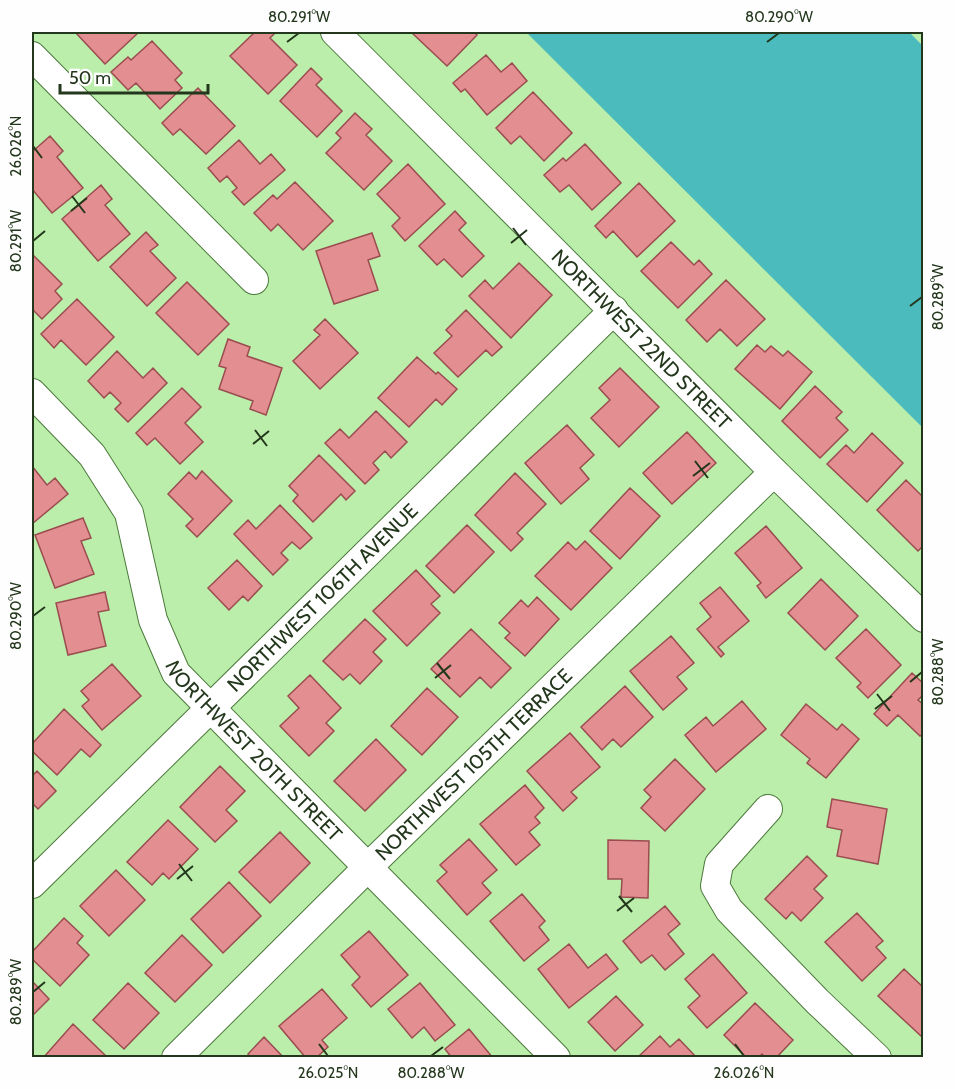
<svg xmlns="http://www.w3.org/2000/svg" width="955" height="1089" viewBox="0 0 955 1089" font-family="Cabin,sans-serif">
	<rect width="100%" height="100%" fill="#bea"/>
	<!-- water -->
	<path fill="#4bbbbe" d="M526,32H909L923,46V428Z"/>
	<!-- building -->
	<path fill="#e38e90" stroke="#9a4c50" stroke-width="1.5" d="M75,32H139L105,64Z
		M255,32H274L275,33L270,38L297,65L268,94L230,56Z
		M411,32H474L477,35L447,66Z
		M152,41L182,73L175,80L182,88L160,109L136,83L128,90L111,72L128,57L131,60Z
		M486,55L501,72L512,63L527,81L487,115L465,89L461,92L453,83Z
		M311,68L322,79L316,85L342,111L317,137L280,101Z
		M198,88L235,126L206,154L180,129L173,135L162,123Z
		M533,92L572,133L544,161L520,136L511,144L496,128Z
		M355,113L372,129L366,135L392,161L364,190L326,153L341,138L336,133Z
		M50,136L63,151L57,157L83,188L52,213L32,189V152Z
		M239,140L260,164L271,154L285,170L244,205L232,192L237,188L227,176L220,182L208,168Z
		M585,144L621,183L592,210L569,185L560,192L544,175L563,158L566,161Z
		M408,164L445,204L405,241L392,226L400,218L377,194Z
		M295,182L333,221L303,250L278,224L271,231L254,213L273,195L277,199Z
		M639,183L675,221L637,257L613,231L606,238L595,226Z
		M101,185L112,199L105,205L130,234L98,261L62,219Z
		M455,211L466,223L459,230L484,256L462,277L444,259L437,265L419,246Z
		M146,232L158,245L150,251L176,278L147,306L110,267Z
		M372,233L380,256L368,260L378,290L334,304L316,251Z
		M671,242L694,265L699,260L712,274L678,308L641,271Z
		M33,255L62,284L55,291L62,299L42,319L32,309V257Z
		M519,263L552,295L511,338L469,296L485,280L493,289Z
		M726,280L765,319L737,346L720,329L707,342L686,320Z
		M187,282L229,324L198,355L156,313Z
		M77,299L114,337L86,365L61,340L54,348L41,334Z
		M466,310L502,347L492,356L486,350L458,377L434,353L452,336L446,330Z
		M325,319L358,353L320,389L293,361L320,335L314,330Z
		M228,339L250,347L247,356L282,368L266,415L250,409L253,401L219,389L226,368L219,366Z
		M757,345L765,352L771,346L783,356L788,351L812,372L780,409L735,369Z
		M117,351L143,378L153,368L167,383L128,422L115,409L121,403L110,392L104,398L88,381Z
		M417,357L436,374L438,372L457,389L442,405L436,399L409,427L378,398Z
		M620,368L659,407L619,447L591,418L610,400L599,388Z
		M815,386L842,412L836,418L848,430L820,458L782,421Z
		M182,388L201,407L185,423L203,442L180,464L155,438L147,445L136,433Z
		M376,411L407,442L391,458L385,451L373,463L379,470L365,484L325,443L340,429L349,438Z
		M567,425L594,455L580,468L589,479L561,504L525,463Z
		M687,432L716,463L672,504L643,473Z
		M872,433L903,463L867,502L827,464L846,445L854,453Z
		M319,455L355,491L346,500L341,494L313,522L293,501L298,495L289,486Z
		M32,466L47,485L55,478L68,494L32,524Z
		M202,471L232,501L197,537L186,526L193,519L168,494L189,472L196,479Z
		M515,473L546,504L517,533L523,539L511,551L475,515Z
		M906,480L924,498V545L918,551L877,510Z
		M630,488L660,516L620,559L590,531Z
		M280,505L312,538L300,549L292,542L281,553L288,560L273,575L234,534L248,520L256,529Z
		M83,518L91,538L81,541L94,574L55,588L35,535Z
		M467,525L494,552L454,593L426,566Z
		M766,526L802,568L766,598L757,586L761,583L735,553Z
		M585,541L612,568L571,610L535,576L568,542L576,550Z
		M237,560L262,586L248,601L243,596L229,610L208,588Z
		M416,570L440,596L431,604L440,613L407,646L373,611Z
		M821,579L858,616L825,650L788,613Z
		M720,587L749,621L718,647L724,654L721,657L697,629L711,617L700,603Z
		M105,592L109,610L98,612L106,646L68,655L56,603Z
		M537,597L559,619L525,656L505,638L510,633L499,623L521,600L528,607Z
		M365,619L386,639L373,652L382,661L360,684L350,674L343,680L323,661Z
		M471,629L511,668L491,688L480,677L460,697L431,669Z
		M866,629L901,665L868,698L857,687L861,683L836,658Z
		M671,636L694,663L677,677L687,689L663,710L630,671Z
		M112,664L141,696L102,730L82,706L89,700L81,691Z
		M912,673L924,684V694L918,700L924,705V733L920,736L898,715L887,726L874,714Z
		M310,675L341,708L326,723L334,731L309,756L280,726L299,708L288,696Z
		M625,686L653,717L621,747L613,739L602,750L581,727Z
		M427,688L458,717L422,755L391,726Z
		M742,701L766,729L716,772L685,735L706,717L713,726Z
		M806,704L837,730L842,724L859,739L826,778L807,763L810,759L781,735Z
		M64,709L101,745L90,757L81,749L57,775L32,751V744Z
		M570,733L600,767L571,792L577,798L563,811L527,771Z
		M376,739L406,770L365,811L334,781Z
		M675,759L705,789L665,831L641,808L651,797L644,790Z
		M220,766L245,791L226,810L237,821L215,842L180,807Z
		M37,771L56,791L38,809L32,803V776Z
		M525,785L544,808L535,817L540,823L529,832L540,845L516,865L480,824Z
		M832,799L887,809L878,864L837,856L842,830L827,827Z
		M168,820L198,849L169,879L163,873L152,885L127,862Z
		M280,832L310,863L270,903L239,872Z
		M469,839L497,870L482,883L491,893L467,915L437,881L447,872L440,865Z
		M608,840L649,841L648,898L621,897L622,879H608Z
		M807,856L827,876L814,889L823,898L801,921L792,912L786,919L765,899Z
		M116,870L145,900L109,936L80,906Z
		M229,882L261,916L223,953L191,919Z
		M522,894L545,921L539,927L549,940L524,961L490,921Z
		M665,906L680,924L668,934L684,954L665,970L652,955L641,963L623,941Z
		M857,913L883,941L876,947L886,958L862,981L825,942Z
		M64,918L83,936L77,943L89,955L60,986L32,959V952Z
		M369,931L408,975L371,1007L352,985L360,977L341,955Z
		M182,935L212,965L175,1002L145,973Z
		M569,944L588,968L606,954L618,969L569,1008L538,969Z
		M713,954L747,993L707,1028L688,1007L700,996L685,979Z
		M904,969L924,988V1033L921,1036L878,996Z
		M32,981L49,999L32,1016Z
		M128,983L159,1013L124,1049L93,1020Z
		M420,983L455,1025L435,1041L424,1027L412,1038L388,1009Z
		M322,989L347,1018L322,1040L328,1047L316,1058H306L279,1026Z
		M616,996L643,1025L615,1051L588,1022Z
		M755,1003L793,1040L776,1058H766L762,1054L758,1058H747L724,1035Z
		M73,1024L108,1058H43Z
		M469,1029L493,1058H452L445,1049Z
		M660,1036L670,1047L679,1039L697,1058H637Z
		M264,1037L284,1058H251L248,1054Z"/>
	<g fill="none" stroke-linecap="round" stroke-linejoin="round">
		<!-- minor casing -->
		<g stroke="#4c793c" stroke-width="30">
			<g id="minor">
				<path id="s1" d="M335,32L774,472L924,618"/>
				<path d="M32,56L254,280"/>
				<path id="s2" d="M32,393L92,455L129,513L153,620L176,673L556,1058"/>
				<path d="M768,809L719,864L715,886L729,910L817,1001L877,1058"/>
				<path id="s3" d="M32,884L614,310"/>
				<path id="s4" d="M176,1058L367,868L774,472"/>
			</g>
		</g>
		<!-- minor -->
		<use href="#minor" stroke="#fff" stroke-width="28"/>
	</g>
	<!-- ticks -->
	<path fill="none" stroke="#23371c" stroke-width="2" d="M287,42L299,33M767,42L779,33M33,146L42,158M72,196L85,213M71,211L87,198M513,228L526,245M33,241L45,231M511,243L527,230M910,306L922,297M255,430L267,446M253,444L269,431M695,461L708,478M693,476L710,463M33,616L45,607M437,663L450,679M435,678L451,665M910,682L922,672M877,694L890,711M875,709L892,696M179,864L192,881M177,879L193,866M619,896L632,912M617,911L634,898M33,992L45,982M319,1044L328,1056M735,1044L744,1056M431,1056L443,1047"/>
	<g text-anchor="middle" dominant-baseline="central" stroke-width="4.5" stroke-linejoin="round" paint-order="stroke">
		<!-- street labels -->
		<g font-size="20" fill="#23371c" stroke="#fefefe">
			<text stroke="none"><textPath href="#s1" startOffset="434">NORTHWEST 22ND STREET</textPath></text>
			<text stroke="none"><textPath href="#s3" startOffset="408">NORTHWEST 106TH AVENUE</textPath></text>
			<text stroke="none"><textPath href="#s2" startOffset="432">NORTHWEST 20TH STREET</textPath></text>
			<text stroke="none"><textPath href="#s4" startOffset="418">NORTHWEST 105TH TERRACE</textPath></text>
		</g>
	</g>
	<!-- border -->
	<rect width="955" height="1089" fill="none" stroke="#fefefe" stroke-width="66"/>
	<!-- scale -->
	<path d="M60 84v9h148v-9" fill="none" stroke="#23371c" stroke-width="3"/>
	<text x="69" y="84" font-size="18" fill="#23371c" stroke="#fefefe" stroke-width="4.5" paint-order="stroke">50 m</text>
	<rect x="33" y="33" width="889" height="1023" fill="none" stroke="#23371c" stroke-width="2"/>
	<g font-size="15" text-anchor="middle" fill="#23371c">
		<text x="299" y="22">80.291°W</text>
		<text x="779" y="22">80.290°W</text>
		<text transform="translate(16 146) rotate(-90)" y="5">26.026°N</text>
		<text transform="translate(16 241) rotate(-90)" y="5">80.291°W</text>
		<text transform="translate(938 297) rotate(-90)" y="5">80.289°W</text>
		<text transform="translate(16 616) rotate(-90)" y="5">80.290°W</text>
		<text transform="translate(938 672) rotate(-90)" y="5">80.288°W</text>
		<text transform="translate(16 992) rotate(-90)" y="5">80.289°W</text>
		<text x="328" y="1078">26.025°N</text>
		<text x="431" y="1078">80.288°W</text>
		<text x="744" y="1078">26.026°N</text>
	</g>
</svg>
